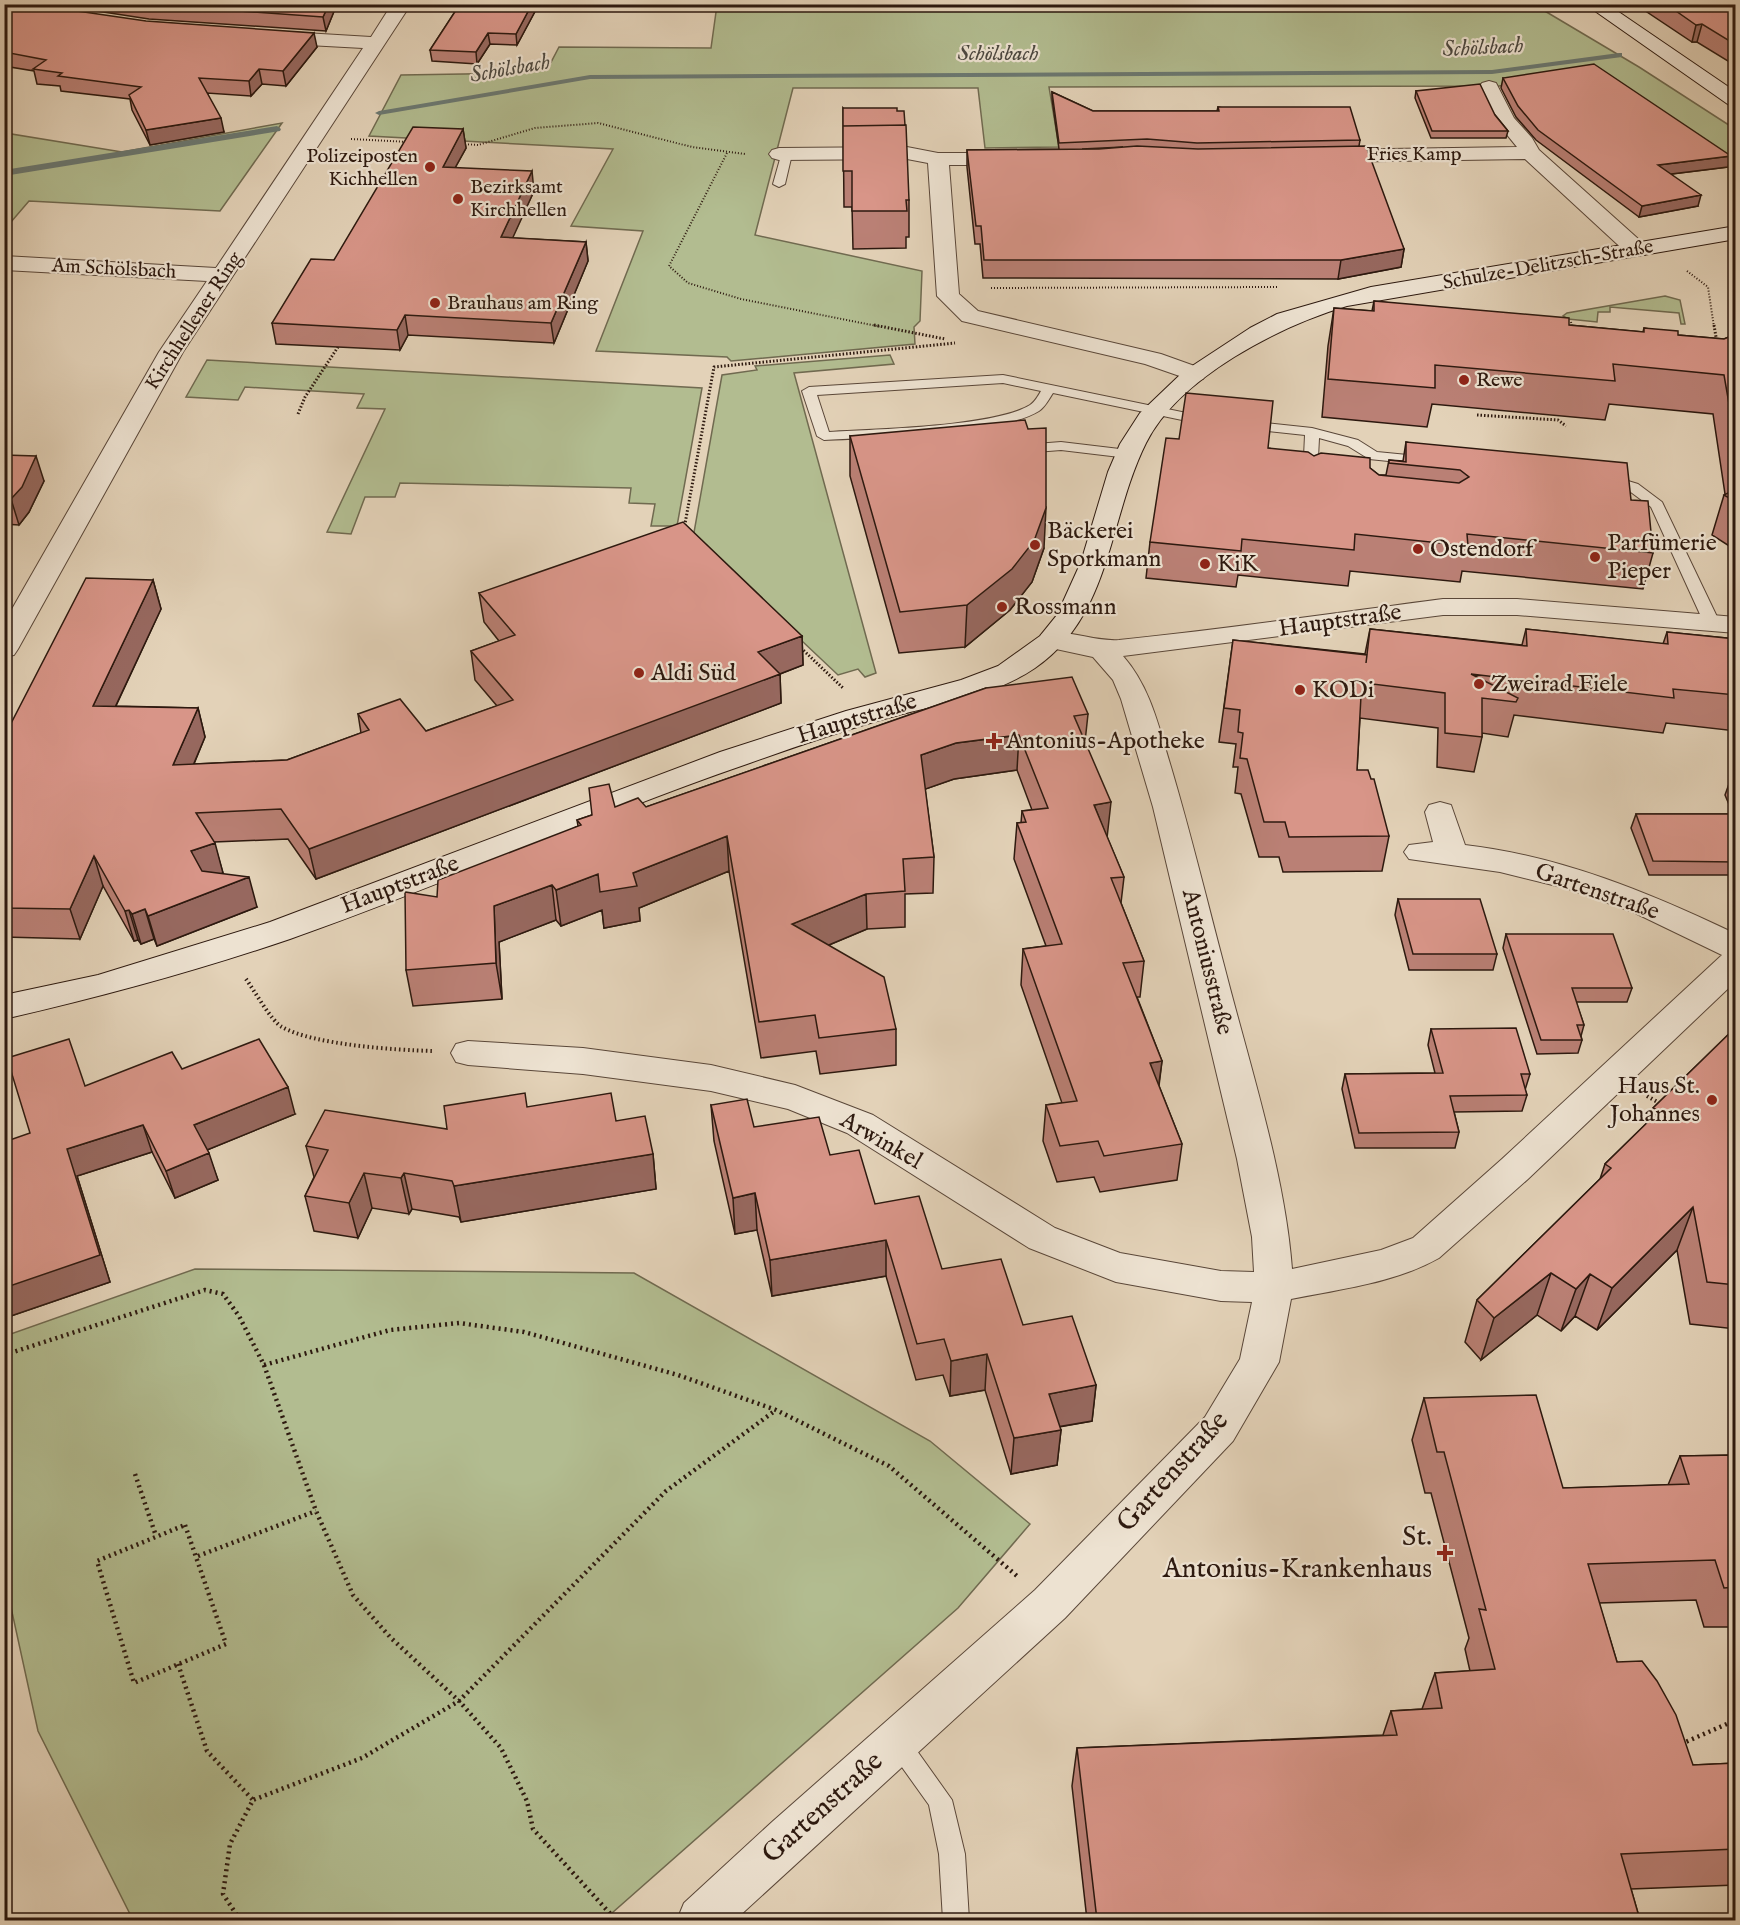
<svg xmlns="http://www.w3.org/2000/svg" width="1740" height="1925" viewBox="0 0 1740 1925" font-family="'IM FELL English',serif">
	<rect width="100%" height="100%" fill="#e3d2b8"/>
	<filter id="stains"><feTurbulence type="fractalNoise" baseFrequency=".00333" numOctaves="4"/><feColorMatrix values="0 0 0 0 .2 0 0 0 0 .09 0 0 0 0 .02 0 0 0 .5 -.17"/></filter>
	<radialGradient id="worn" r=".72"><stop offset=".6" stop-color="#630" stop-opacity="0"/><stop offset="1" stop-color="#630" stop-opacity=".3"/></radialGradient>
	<!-- green -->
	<path fill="#b2bc90" stroke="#706a50" stroke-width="1.5" d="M1533,4L1639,67L1735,129L1736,172L1592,74L1499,86L1049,87L1059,147L985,148L978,88H793L755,235L922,271L920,321L914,327L915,344L731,361L727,357L596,351L643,231L571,226L613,149L369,136L401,75L518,73L548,68L559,47L711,48L717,5Z
		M282,123L220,211L29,201L5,229V133L122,152Z
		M1665,296L1680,300L1685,324H1681L1679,313L1610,307V312H1598L1597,322L1568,319L1563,316L1567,313Z
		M890,355L894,364L794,373L876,673L865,677L858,669L838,675L693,538L722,375L757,370L755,366Z
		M207,360L702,388L677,526H651L655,504L629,503L631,488L400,483L395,497H365L351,534L327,532L385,409L357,408L364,394L245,387L238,400L186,397Z
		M195,1269L634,1273L930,1441L1030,1524L958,1608L604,1920H133L38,1731L5,1580V1336Z"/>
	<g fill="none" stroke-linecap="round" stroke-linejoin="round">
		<!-- stream -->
		<path fill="#6b7871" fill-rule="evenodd" d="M1619,53H1622V57L1492,74L590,79L379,115L375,113L379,111L590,75L1492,70Z
			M277,126L281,129L280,131L4,176V170Z"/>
		<!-- lane casing -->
		<g stroke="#5a4739" stroke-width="2">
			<path id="lane" d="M782,152L792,154L785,184L779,187L773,184Z
				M1003,375L1206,417L1213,421L1206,425L1053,393C1049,399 1045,407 1039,411C998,436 875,437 824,440L817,436L802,391L809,387ZM1003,383L1041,391C1038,396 1035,402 1030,405C995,427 874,429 829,432L817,395Z
				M1245,421L1312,428L1358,440L1377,452L1428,457L1435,461L1428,465L1369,459L1348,446L1319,438L1317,478L1310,482L1303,478L1305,435L1240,428V422Z
				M1061,442L1128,450L1135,454L1128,458L1061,450L1023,453L1016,449L1023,445Z
				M1605,474L1638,484L1662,502L1720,623L1717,626H1707L1704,623L1651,507L1628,490L1600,481L1598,478Z
				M896,1730L905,1734L952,1800L965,1854L969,1920H943L939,1854L929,1805L884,1742L887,1734Z"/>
		</g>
		<!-- street casing -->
		<g stroke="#5a4739" stroke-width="2">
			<path id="street" d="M392,4H411L183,352L18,649L14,655L4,657V623L159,352L207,281L4,270V256L216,268L363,48L271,43L261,37L271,31L371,37Z
				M1489,81L1496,83L1514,118L1532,138L1539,150L1645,245L1648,250L1645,255H1629L1525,159L1325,162L1318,160L1315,156L1318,152L1325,150L1517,147L1495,120L1479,87L1482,83Z
				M907,147L938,153H1013L1020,155L1023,159L1020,163L1013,165H949L959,294L978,311L1161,354L1203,369L1206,374L1203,379L1194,381L1145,364L962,321L937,296L928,163L907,159L779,160L772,158L769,154L772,150L779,148Z
				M1443,599H1517L1736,617V633L1517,615H1443L1123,656C1151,688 1159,728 1171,767C1191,834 1207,901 1225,969C1249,1063 1285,1173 1292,1269L1381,1250L1413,1238L1502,1159L1722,955L1633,912L1569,889L1500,872L1409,859L1404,852L1409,845L1433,842L1425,812L1429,805L1440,802L1451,805L1465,845C1561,856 1650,893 1736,934V981L1528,1179L1439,1258C1395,1283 1340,1289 1291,1299L1279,1362L1233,1441L1065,1618L735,1920H677L684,1903L772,1822L1035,1590L1205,1417L1240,1359L1252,1302L1221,1301L1116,1282L1029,1248L847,1133L788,1109L711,1091L583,1074L468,1065L456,1062L451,1053L456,1044L468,1041L583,1048L711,1065L795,1085L873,1115L1055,1228L1120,1253L1221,1271L1254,1272L1252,1237L1237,1159L1153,807L1121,699L1113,680L1093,657L1042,646L1038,640L1042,634C1067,628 1093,642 1119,640C1227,629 1335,613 1443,599Z"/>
		</g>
		<!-- secondary casing -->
		<g stroke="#2d190f" stroke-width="2">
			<path id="secondary" d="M1585,4H1607L1736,92V107L1729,105Z
				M1736,226V239L1347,306C1280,326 1179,377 1146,443C1108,519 1112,615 1035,668C991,698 934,704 884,719C838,732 792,748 747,764C593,817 444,885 290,939C196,971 101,997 4,1019V995L98,975L270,922L720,752L846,711L961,680L998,666L1040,636L1057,615L1081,562L1108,472L1120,444L1140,413L1183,372L1250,328L1277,314L1371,287Z"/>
		</g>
		<!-- path-far3 -->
		<path stroke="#2d190f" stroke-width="2" stroke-dasharray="1 2" stroke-linecap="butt" d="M351,139L409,142
			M462,144L478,145L535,128L598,123L692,147L745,154
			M727,153L669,266L688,283L741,299L882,327
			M1687,271L1708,287L1714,327
			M991,288L1278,287
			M1571,322L1572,327"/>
		<!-- path-far2 -->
		<path stroke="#2d190f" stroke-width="3" stroke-dasharray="1.5 2" stroke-linecap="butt" d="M874,325L945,339
			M1571,325L1572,330
			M1714,325L1717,343
			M298,414L305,397L338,347
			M1477,415L1558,420L1566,426
			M684,529L714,367L955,343
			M801,648L843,688"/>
		<!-- path-far1 -->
		<path stroke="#2d190f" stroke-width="4" stroke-dasharray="1.5 3" stroke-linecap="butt" d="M246,979C254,990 272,1022 282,1027C314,1045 395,1050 433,1051
			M1647,1096L1661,1104"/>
		<!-- path -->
		<path stroke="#2d190f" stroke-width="4.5" stroke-dasharray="2 4" stroke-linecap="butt" d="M4,1355L205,1290L223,1294L239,1316L264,1365L390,1330L459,1323L524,1332L678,1375L776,1410L889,1466L1017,1576
			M264,1365L316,1511L353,1595L391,1638L459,1701L501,1748L527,1801L533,1829L616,1920
			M135,1474L156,1536
			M185,1525L226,1644L134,1683L97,1561Z
			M198,1556L316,1511
			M178,1664L207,1751L253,1800
			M1681,1744L1736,1720
			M240,1920L223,1894L230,1844L253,1800L362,1758L459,1701L666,1491L776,1410"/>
		<!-- lane -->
		<use href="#lane" fill="#ede2d1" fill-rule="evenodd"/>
		<!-- street -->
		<use href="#street" fill="#ede2d1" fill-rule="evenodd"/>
		<!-- secondary -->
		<use href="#secondary" fill="#ede2d1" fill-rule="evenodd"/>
	</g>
	<!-- wall -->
	<path fill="#ba8075" stroke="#2d190f" stroke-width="1.5" fill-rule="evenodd" d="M4,4L317,47L286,86L262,84L251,96L207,93L224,132L150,145L132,110L130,99L61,91L60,86L37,84L34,71L4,66Z
		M51,4H337L326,31L149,19Z
		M460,4H539L517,45L490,44L477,64L432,61L430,50Z
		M1635,4H1736V66L1697,42H1692Z
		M1503,78L1728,167L1671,174L1698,206L1639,217L1536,140L1516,117L1501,88Z
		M1416,91L1495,115L1508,131L1506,138H1431L1415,98Z
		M1052,92L1093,111H1217L1218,107L1360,140L1359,146L1404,249L1401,267L1338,279L983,278L980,244H975L967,167V150L1059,149L1052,99ZM1123,147L1099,149H1082Z
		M843,108L909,200V237H906V248L853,249L852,207H844Z
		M463,129L466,148L455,168L534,191L512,238L586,242L588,261L554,343L408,335L400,350L276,344L272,323Z
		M1374,301L1569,325L1643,332L1644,328L1678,335L1724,339L1736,334V557L1734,549L1712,535L1724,495L1725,494L1713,414L1609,404L1605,420L1432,404L1427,427L1322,417L1328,346L1334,308L1372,311Z
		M850,436L1044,548L1032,582L1010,610L965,647L899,653L850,476Z
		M1406,442L1631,500L1653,553L1643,589L1462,571L1460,582L1350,571L1348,586L1238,575L1236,587L1146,578L1150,542L1268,448L1370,468L1379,475H1386L1389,460L1403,461Z
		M4,455L44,481L29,512L19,525L4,524Z
		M153,580L161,609L116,706L198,708L205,737L194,764L287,760L361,733L358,714L426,731L497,706L475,680L471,651L499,641L484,622L479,593L802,636L803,665L780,674L781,703L316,879L288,839L214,842L223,873H221L257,907L157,946L154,939L141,944L138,940L134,941L103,886L80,939L4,937V737Z
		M1370,629L1522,645L1526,629L1663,644L1667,632L1736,639V731L1666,723L1663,733L1514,715L1508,737L1482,733V737L1474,772L1437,767L1438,728L1360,718L1357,770L1389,836L1382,871L1283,872L1279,857H1259L1241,794L1235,793L1238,767H1233L1236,744L1219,742L1233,640L1365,654Z
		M986,688L1088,714L1085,742L1107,837L1124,877L1121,903L1144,961L1140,997H1137L1162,1061L1159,1086L1182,1144L1177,1180L1100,1192L1094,1177L1057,1182L1043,1141L1046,1105L1062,1103L1021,985L1023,949L1046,946L1014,859L1017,823H1021L1022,811L1032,810L1017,770L954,779L925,789L934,857L933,893L905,894V927L867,929L829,945L896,1029V1065L820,1074L816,1051L761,1058L729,871L639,908L640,921L604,928L602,910L561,926L556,920L499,942L502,999L413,1006L406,970L437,897L578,826L577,820L615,807H646Z
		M1730,781H1736V875H1649L1631,828L1636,814H1733L1725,795Z
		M1398,899L1497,954L1493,970H1409L1395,915Z
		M1506,934L1632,988L1627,1002H1576L1584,1025L1581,1036L1582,1040L1578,1053L1537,1054L1503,948Z
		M1736,1027V1329L1690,1324L1677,1250L1597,1330L1575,1316L1561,1331L1537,1315L1481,1360L1465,1342L1477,1300L1600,1179L1605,1164L1648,1122L1653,1108Z
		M1431,1029L1530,1074L1525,1090L1527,1095L1522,1111L1454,1112L1459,1132L1455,1148H1355L1342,1089L1345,1074L1435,1073L1428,1045Z
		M182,1069L295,1114L207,1150L218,1180L175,1198L152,1152L77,1176L110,1282L8,1317L30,1133L85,1086Z
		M711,1105L754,1127L830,1155L875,1204L942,1269L1023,1325L1096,1385L1092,1421L1059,1427L1061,1430L1057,1465L1011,1474L985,1390L950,1396L943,1375L916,1380L886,1276L772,1296L757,1230L735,1234L714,1141Z
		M527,1107L616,1121L653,1154L656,1189L461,1222L459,1217L412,1209L409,1214L372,1208L358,1238L314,1231L305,1196L314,1177L306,1146L447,1129Z
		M1424,1398L1563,1488L1668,1485L1680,1456L1736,1455V1627H1704L1696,1600L1599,1603L1617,1662L1693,1765L1736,1763V1885L1631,1889L1640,1920H1087L1072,1786L1077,1748L1383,1735L1391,1711L1422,1709L1435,1673L1470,1671L1465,1649L1469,1638L1431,1493H1425L1412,1440Z"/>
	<!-- shaded-wall -->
	<path fill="#97685f" stroke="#2d190f" stroke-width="1.5" d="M329,4H337L326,31L323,17Z
		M532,4H539L517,45L516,34Z
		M1702,24L1697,42H1692L1696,25Z
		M314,33L317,47L286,86L283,71Z
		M488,33L490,44L477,64L476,52Z
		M259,69L262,84L251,96L249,81Z
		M221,118L224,132L150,145L146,130Z
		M463,129L466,148L445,186L443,167Z
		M1731,156L1728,167L1655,176L1658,165Z
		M532,171L534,191L504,257L501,237Z
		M1701,195L1698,206L1639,217L1642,206Z
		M586,242L588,261L554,343L551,323Z
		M1404,249L1401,267L1338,279L1341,260Z
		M405,315L408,335L400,350L397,330Z
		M36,456L44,481L29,512L19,525L11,499Z
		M1046,508L1044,548L1032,582L1010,610L965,647L967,605Z
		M153,580L161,609L102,735L93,706Z
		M802,636L803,665L764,680L780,674L781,703L316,879L309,849L758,652Z
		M198,708L205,737L181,794L173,765Z
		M1019,735L1017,770L954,779L920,791L921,755L956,743Z
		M1111,802L1107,838L1094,805Z
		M727,836L729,871L639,908L640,921L604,928L602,910L561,926L556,890L598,874L633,873Z
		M215,843L223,873L199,881L191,851Z
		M94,856L103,886L80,939L70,909Z
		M249,877L257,907L157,946L148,916Z
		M552,885L556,920L499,942L502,999L496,963L494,906Z
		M866,894L867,929L793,960L792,924Z
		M145,909L154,939L141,944L132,914Z
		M129,910L138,940L134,941L125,911Z
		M1162,1061L1157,1097L1150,1063Z
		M288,1087L295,1114L202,1152L194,1125Z
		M143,1125L152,1152L77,1176L110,1282L8,1317L4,1308V1288L67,1149Z
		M209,1153L218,1180L175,1198L166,1171Z
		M653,1154L656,1189L461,1222L454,1186Z
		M364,1173L372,1208L358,1238L349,1203Z
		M404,1173L412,1209L409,1214L401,1178Z
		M755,1193L757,1230L735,1234L733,1198Z
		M1693,1207L1677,1250L1597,1330L1612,1288Z
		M886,1240V1276L772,1296L770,1260Z
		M1551,1273L1537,1315L1481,1360L1494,1318Z
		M1590,1274L1575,1316L1561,1331L1576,1289Z
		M987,1354L985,1390L950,1396L951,1361Z
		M1096,1385L1092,1421L1045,1429L1049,1394Z
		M1061,1430L1057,1465L1011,1474L1014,1438Z"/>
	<!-- building -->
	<path fill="#d89588" stroke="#2d190f" stroke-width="1.5" d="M4,4H29L146,21L314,33L283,71L259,69L249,81L199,78L221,118L146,130L129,95L141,87L58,76L62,73L33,69L46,60L4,52Z
		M144,4H329L323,17Z
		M460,4H532L516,34L488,33L476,52L430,50Z
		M1666,4H1736V45L1702,24L1696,25Z
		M1594,64L1731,156L1658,165L1701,195L1642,206L1538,130L1518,106L1503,78Z
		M1480,84L1495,115L1508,131H1432L1416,91Z
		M1052,92L1093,111H1219L1218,107H1350L1360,140L1197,143L1147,139L1059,143Z
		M843,108H897V111H904L905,125L843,126V138Z
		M906,125L909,200H906L907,211H852V171H843V126Z
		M413,127L463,129L443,167L532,171L501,237L586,242L551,323L405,315L397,330L272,323L311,259L334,260Z
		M1137,146L1198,149L1366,146L1404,249L1341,260H984L981,226H976L967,150L1099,149Z
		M1374,301L1569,318V325L1644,332V328L1678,331V335L1724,339L1736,334V444L1724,375L1613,364L1615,381L1435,365V388L1328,379L1334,308L1374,311Z
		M1186,393L1273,401L1268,448L1308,452L1314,456L1321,453L1370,458V468L1379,475L1459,483L1469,477L1460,470L1389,463V460L1406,462V442L1627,463L1631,500L1648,501L1653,553L1467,534L1468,546L1355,534L1354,550L1242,539L1241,551L1150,542L1166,438L1179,439Z
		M1025,420L1028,429L1046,428V508L1034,541L1012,569L967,605L900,612L850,436Z
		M4,455L36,456L22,487L11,499H4Z
		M1736,489V502L1724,495Z
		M683,522L802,636L758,652L780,674L309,849L281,809L196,813L215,843L191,851L202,871L249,877L148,916L145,909L132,914L129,910L125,911L94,856L70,909L4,908V737L86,578L153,580L93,706L198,708L173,765L287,760L369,730L358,714L400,699L426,731L513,700L471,651L515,635L479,593Z
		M1370,629L1527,646L1526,629L1668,644L1667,632L1736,639V695L1673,689L1674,698L1471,674L1518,698L1516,702L1482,698V737L1445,733V693L1365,683L1364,696H1361L1357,770H1368L1371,779H1374L1389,836L1289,837L1285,822H1264L1247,759L1240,758L1243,733L1238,732L1240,710L1224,708L1233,640L1367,655L1366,663Z
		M1072,677L1088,714L1074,716L1111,802L1094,805L1124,877L1111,878L1144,961L1123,963L1162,1061L1150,1063L1182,1144L1104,1156L1098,1141L1060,1146L1046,1105L1077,1101L1023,949L1062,944L1017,823L1026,822L1022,811L1048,808L1019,735L956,743L921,755L934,857L903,859L905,891L866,894L792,924L884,977L896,1029L819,1038L815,1015L759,1022L727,836L633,873L637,886L600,892L598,874L556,890L552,885L494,906L496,963L406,970L405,892L437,897L438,880L581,825L577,820L592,815L589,788L609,784L615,807L638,798L646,807L986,688Z
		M1730,781H1736V795Z
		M1636,814H1736V862L1653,861Z
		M1398,899H1480L1497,954H1413Z
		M1506,934H1613L1632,988H1572L1584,1025H1577L1582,1040H1541Z
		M1736,1027V1285L1707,1282L1693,1207L1612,1288L1590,1274L1576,1289L1551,1273L1494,1318L1477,1300L1611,1168L1605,1164L1659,1111L1653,1108Z
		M1516,1028L1530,1074H1521L1527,1095L1450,1096L1459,1132L1359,1133L1345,1074L1443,1073L1431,1029Z
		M69,1039L85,1086L172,1052L182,1069L259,1039L288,1087L194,1125L209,1153L166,1171L143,1125L67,1149L100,1255L4,1288V1142L30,1133L7,1058Z
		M525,1093L527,1107L611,1093L616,1121L645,1116L653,1154L454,1186L452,1181L404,1173L401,1178L364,1173L349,1203L305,1196L328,1150L306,1146L325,1110L447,1129L444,1106Z
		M747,1099L754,1127L819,1117L830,1155L859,1150L875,1204L919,1196L942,1269L1001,1259L1023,1325L1072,1316L1096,1385L1049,1394L1061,1430L1014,1438L987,1354L951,1361L944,1339L917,1344L886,1240L770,1260L755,1193L733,1198L711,1105Z
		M1536,1395L1563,1488L1689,1484L1680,1456L1736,1455V1587L1724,1588L1715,1560L1588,1564L1617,1662L1642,1661L1657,1681L1676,1715L1693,1765L1736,1763V1849L1621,1854L1640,1920H1421L1420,1915L1315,1920H1097L1077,1748L1397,1735L1391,1711L1442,1708L1435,1673L1495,1669L1479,1609L1486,1610L1444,1452H1437L1424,1398Z"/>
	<!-- markers -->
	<g fill="#8f2418" stroke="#ede2d1" stroke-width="2">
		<circle cx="430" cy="167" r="6"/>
		<circle cx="458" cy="199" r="6"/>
		<circle cx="435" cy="303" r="6"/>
		<circle cx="1464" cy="380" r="6"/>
		<circle cx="1035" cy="545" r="6"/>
		<circle cx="1418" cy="549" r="6"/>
		<circle cx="1595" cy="557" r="6"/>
		<circle cx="1205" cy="564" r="6"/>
		<circle cx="1002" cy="607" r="6"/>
		<circle cx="639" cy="673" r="6"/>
		<circle cx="1479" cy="684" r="6"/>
		<circle cx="1300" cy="690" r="6"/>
		<path d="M991 732h6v6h6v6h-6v6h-6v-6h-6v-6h6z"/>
		<circle cx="1712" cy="1100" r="6"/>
		<path d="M1442 1544h6v6h6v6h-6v6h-6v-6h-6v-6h6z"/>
	</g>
	<g text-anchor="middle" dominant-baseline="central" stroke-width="4.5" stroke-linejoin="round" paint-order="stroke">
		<!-- far-street labels -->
		<g font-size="20" fill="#2d190f" stroke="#ede2d1">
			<text x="1414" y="154">Fries Kamp</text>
			<text transform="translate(1548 265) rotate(-10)">Schulze-Delitzsch-Straße</text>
			<text transform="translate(114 269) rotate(3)">Am Schölsbach</text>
			<text transform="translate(194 321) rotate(-57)">Kirchhellener Ring</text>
		</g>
		<!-- far-poi labels -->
		<g font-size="20" fill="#2d190f" stroke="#ede2d1" text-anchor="start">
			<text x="418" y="156" text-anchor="end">Polizeiposten<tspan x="418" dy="23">Kichhellen</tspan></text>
			<text x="470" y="187">Bezirksamt<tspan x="470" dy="23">Kirchhellen</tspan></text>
			<text x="447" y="303">Brauhaus am Ring</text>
			<text x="1476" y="380">Rewe</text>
		</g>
		<!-- far-water labels -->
		<g font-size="22" font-style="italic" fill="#4c4840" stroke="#ede2d1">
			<text transform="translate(1483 48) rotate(-3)">Schölsbach</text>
			<text x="998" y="54">Schölsbach</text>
			<text transform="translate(510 69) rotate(-10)">Schölsbach</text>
		</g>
		<!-- poi labels -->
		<g font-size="24" fill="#2d190f" stroke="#ede2d1" text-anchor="start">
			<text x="1047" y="531">Bäckerei<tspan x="1047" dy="28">Sporkmann</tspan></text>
			<text x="1607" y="543">Parfümerie<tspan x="1607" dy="28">Pieper</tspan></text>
			<text x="1430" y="549">Ostendorf</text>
			<text x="1217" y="564">KiK</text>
			<text x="1014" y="607">Rossmann</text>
			<text x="651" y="673">Aldi Süd</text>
			<text x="1491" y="684">Zweirad Fiele</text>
			<text x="1312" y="690">KODi</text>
			<text x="1006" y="741">Antonius-Apotheke</text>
			<text x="1700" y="1086" text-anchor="end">Haus St.<tspan x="1700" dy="28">Johannes</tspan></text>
		</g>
		<!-- street labels -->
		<g font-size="24" fill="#2d190f" stroke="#ede2d1">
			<text transform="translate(1340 621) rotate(-8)">Hauptstraße</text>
			<text transform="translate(857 719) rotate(-17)">Hauptstraße</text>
			<text transform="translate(400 885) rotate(-21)">Hauptstraße</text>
			<text transform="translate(1597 892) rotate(19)">Gartenstraße</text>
			<text transform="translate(1207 962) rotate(76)">Antoniusstraße</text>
			<text transform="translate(881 1141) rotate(30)">Arwinkel</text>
		</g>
		<!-- near-street labels -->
		<g font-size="28" fill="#2d190f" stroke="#ede2d1">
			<text transform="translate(1173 1472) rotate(-48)">Gartenstraße</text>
			<text transform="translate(823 1808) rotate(-42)">Gartenstraße</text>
		</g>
		<!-- near-poi labels -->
		<g font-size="28" fill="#2d190f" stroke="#ede2d1" text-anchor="end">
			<text x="1432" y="1537">St.<tspan x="1432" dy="32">Antonius-Krankenhaus</tspan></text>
		</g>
	</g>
	<!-- margin -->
	<rect width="1740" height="1925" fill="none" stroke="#e3d2b8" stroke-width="24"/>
	<rect x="6" y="6" width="1728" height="1913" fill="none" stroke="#2d190f" stroke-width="3"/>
	<rect x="12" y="12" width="1716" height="1901" fill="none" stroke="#2d190f" stroke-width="1.5"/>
	<rect width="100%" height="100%" filter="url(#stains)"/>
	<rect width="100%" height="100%" fill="url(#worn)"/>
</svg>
